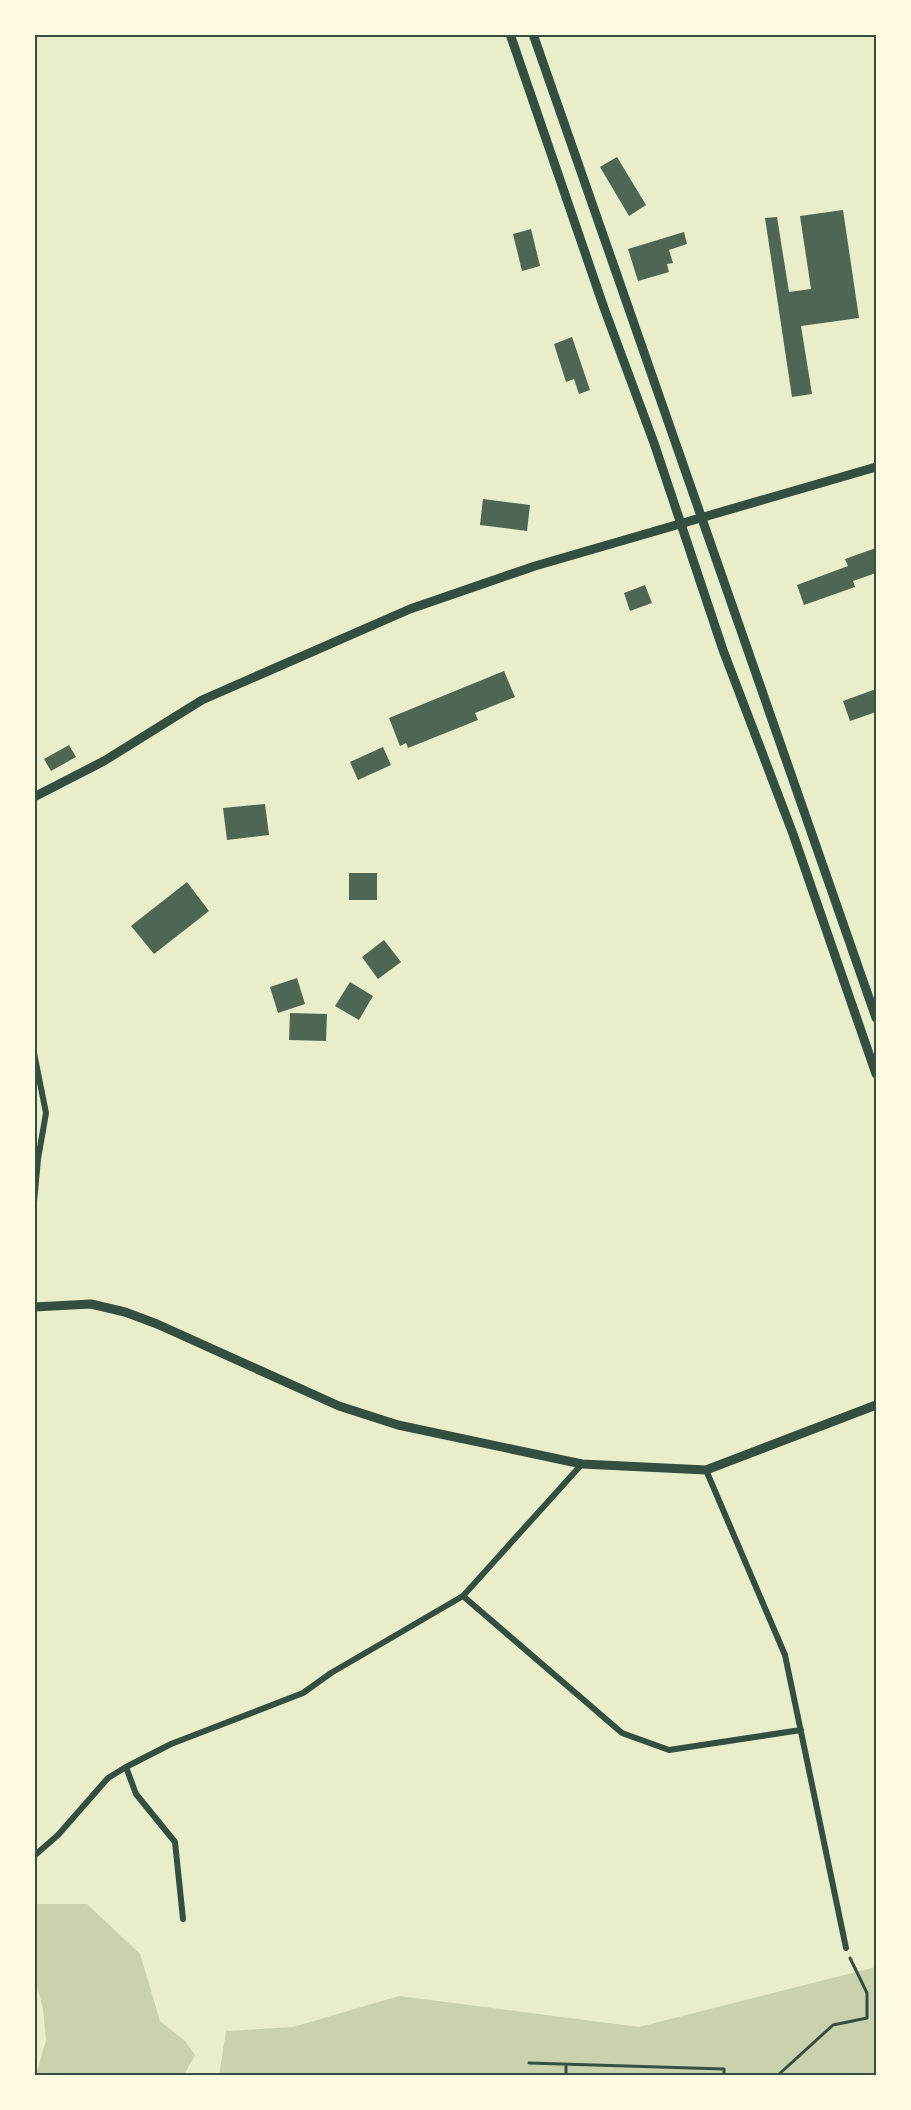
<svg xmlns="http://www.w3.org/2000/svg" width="911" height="2110" viewBox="0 0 911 2110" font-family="Lora,serif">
	<rect width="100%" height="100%" fill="#e9edc9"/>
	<!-- green -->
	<path fill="#cad2ad" d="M35,1904H87L140,1954L160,2021L185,2041L195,2055L184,2075H36L46,2040L43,2009L35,1978Z
		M876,1967V2075L219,2076L226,2031L293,2027L399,1996L639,2027Z"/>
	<!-- building -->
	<path fill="#4f6655" d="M617,157L646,205L629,216L600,167Z
		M843,210L859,318L801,326L812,394L792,397L765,218L777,217L789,292L811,289L800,216Z
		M531,229L540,266L522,271L513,234Z
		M684,232L687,244L669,250L673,263L667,264L669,272L638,281L628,249Z
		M572,337L590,390L579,394L574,379L566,382L554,344Z
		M483,499L530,505L527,531L480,525Z
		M876,548V573L853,581L855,587L804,605L797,585L848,566L845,559Z
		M645,585L652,603L630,611L624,593Z
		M504,671L515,697L475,713L478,720L408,748L406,743L400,746L389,718Z
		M876,689V712L850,721L843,701Z
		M69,745L76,757L51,771L44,759Z
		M383,747L391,765L358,780L350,762Z
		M265,804L269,835L227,840L223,808Z
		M349,873H377V900H349Z
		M187,882L209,911L154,954L131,926Z
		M384,940L401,962L378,979L362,957Z
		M297,978L305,1004L278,1013L270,987Z
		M350,982L373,996L359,1020L335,1006Z
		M290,1013L327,1014L326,1041L289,1040Z"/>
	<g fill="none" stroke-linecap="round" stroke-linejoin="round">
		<!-- path -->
		<path stroke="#344e41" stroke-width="3" d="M529,2063L724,2069V2076
			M566,2076V2064
			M777,2076L833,2025L867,2018V1993L850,1958"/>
		<!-- minor -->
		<path stroke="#344e41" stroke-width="6" d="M34,1053L46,1113L38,1159L34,1202
			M582,1464L463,1596L622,1733L669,1750L801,1730
			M706,1470L785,1655L846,1948
			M34,1856L58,1835L108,1778L126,1767
			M183,1919L175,1842L136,1794L126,1767L171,1744L303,1693L331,1673L463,1596"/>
		<!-- tertiary -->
		<path stroke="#344e41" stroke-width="9" d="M510,34L604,308L654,443L723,650L793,834L876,1074
			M533,34L876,1018
			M34,797L104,761L202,700L410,609L535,566L876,467
			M34,1307L91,1304L125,1312L157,1324L339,1406L398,1425L582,1464L706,1470L876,1405"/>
	</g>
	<!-- border -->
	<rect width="911" height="2110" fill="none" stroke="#fefae0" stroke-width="72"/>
	<rect x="36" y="36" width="839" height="2038" fill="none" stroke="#344e41" stroke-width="2"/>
</svg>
